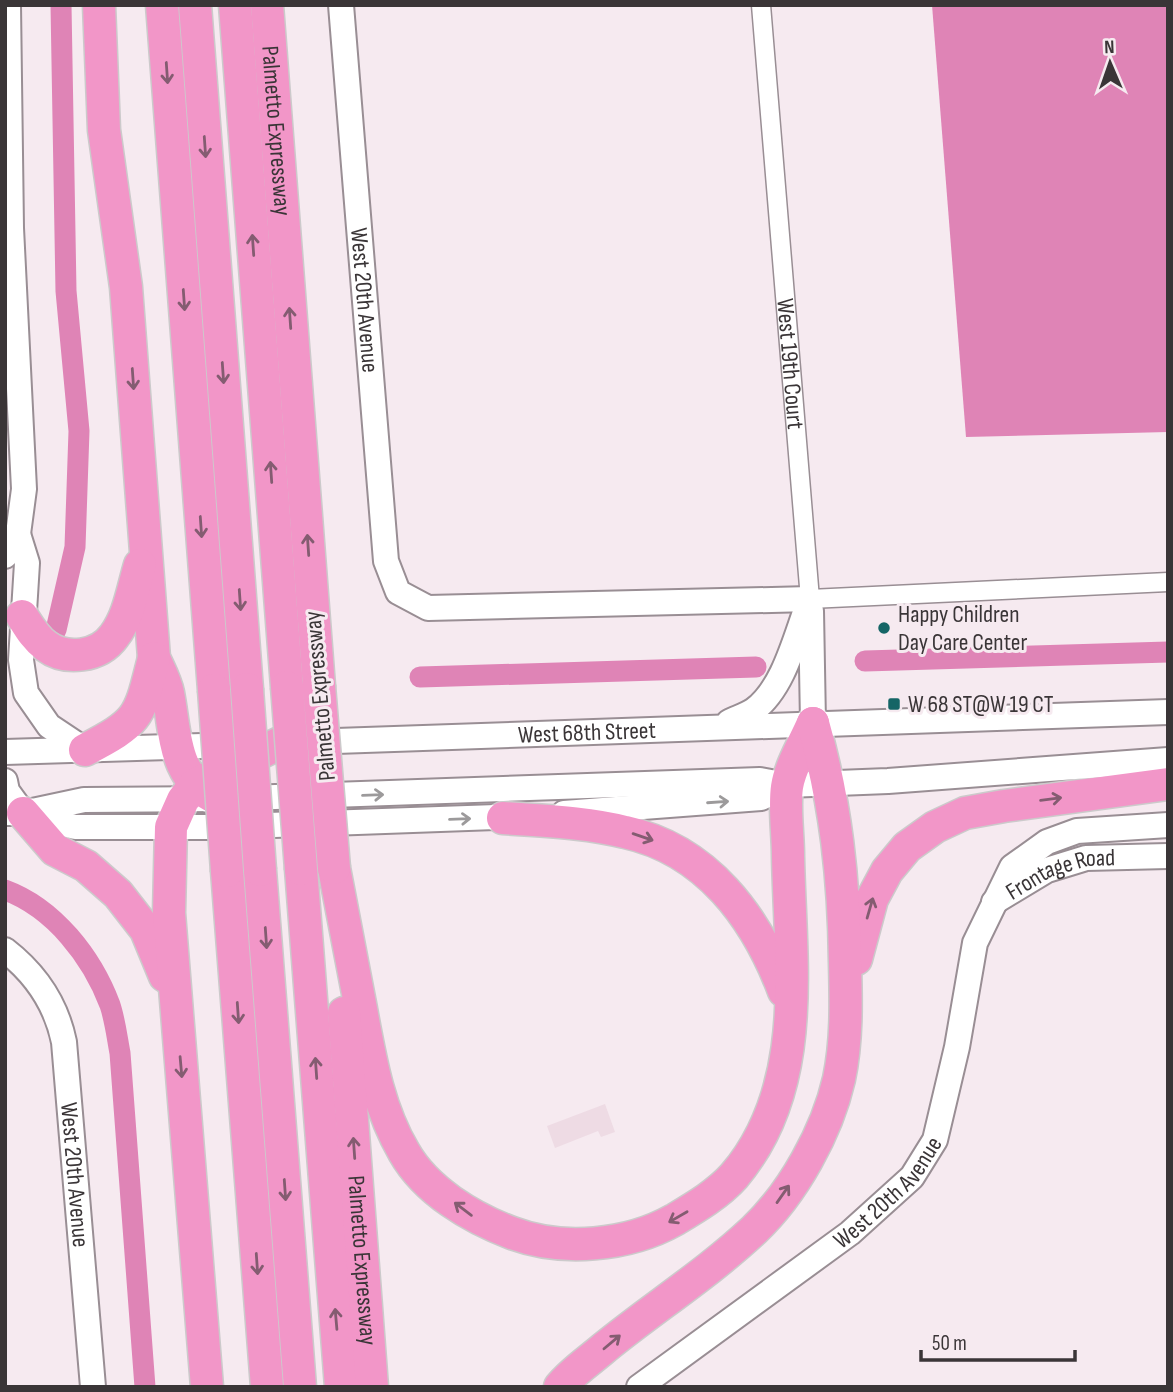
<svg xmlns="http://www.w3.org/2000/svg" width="1173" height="1392" viewBox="0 0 1173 1392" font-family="'Sofia Sans Condensed',sans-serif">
	<rect width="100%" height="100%" fill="#f6eaf0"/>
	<!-- built -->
	<path fill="#eedbe4" d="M605,1104L615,1132L601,1137L598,1131L555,1148L547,1126Z"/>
	<!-- water -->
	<path fill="#df84b6" d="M932,5H1168V432L966,437Z"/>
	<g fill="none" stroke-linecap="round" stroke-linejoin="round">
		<!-- canal -->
		<path stroke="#df84b6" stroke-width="21" d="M56,630L75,547L79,431L66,291L61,5
			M865,661L1168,652
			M420,677L756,667
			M5,890C54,908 92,957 110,1005C115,1020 117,1037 120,1053L145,1387"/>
		<!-- street casing -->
		<g stroke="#998e94" stroke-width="21">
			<g id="street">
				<path id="s1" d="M761,5L810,599L1168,582"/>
			</g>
		</g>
		<!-- secondary casing -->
		<g stroke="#998e94" stroke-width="28">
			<g id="secondary">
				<path id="s2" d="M341,5L386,561L398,592L428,608L810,599"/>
				<path d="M18,534L27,563L21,660L26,693L49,726L85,750"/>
				<path d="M5,556L18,534L24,489L11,228L8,5"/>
				<path d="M811,611L813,723"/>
				<path d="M729,722C737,718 747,715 754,710C785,687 796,634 810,599"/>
				<path id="s3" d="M307,742L1168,712"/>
				<path d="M5,752L235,745"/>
				<path d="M5,781L7,791L23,813"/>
				<path d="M5,813H23L84,800L218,799L760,780L787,785L888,781L1168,760"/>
				<path d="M564,813L761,798L787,785"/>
				<path d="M27,814L75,827H216L521,816"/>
				<path id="s4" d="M994,902L1047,870L1086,858L1168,856"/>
				<path id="s5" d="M5,950C36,974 56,1003 64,1042L93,1387"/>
				<path id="s6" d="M639,1387L850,1233L912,1177L935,1140L957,1047L975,943L1012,867L1047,842L1077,831L1168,825"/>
			</g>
		</g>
		<!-- highway casing -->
		<g stroke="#cccacb" stroke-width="35">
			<g id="highway">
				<path d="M99,5L104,130L126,287L154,658C159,669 166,682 168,693C176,735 173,779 218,799"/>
				<path d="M162,5L214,690"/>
				<path d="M195,5L247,689"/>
				<path d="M235,5L287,687"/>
				<path id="s7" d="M267,5L319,686"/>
				<path d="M22,616C29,627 35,638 46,646C66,661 99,657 114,636C129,617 133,588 140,565"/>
				<path d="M85,750C141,721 139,717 154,658"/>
				<path d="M23,813L55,850L86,866L118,894L146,930L165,976"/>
				<path d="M503,818C544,821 585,822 625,832C707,850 756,917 784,991"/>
				<path d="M334,868C343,915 352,962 361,1009C370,1058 378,1108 404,1152C426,1191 472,1218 512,1233C562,1252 628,1246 674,1220C694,1208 718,1194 734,1176C810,1087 790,963 788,856C788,833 784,808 787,787C790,766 805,742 813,723"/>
				<path d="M301,869L341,1387"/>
				<path d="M260,870L300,1387"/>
				<path d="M227,871L267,1387"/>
				<path d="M856,959L872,899L887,871L907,847L935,827L965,813L1004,806L1168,784"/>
				<path id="s8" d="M344,1013L372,1387"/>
				<path d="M207,1387L169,913L171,827L183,800L195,785L280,743"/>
				<path d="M560,1387C572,1372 589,1361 604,1348C653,1308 707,1274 754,1230C793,1193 827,1132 839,1079C847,1041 846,1002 845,963C844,879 836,804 813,723"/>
			</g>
		</g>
		<!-- street -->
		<use href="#street" stroke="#fff" stroke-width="18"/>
		<!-- secondary -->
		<use href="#secondary" stroke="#fff" stroke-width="24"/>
		<!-- highway -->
		<use href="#highway" stroke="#f296c8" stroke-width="32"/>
		<!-- highway-bridge casing -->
		<g stroke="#cccacb" stroke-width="35" stroke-linecap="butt">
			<path id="highway-bridge" d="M319,686L334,868
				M287,687L301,869
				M247,689L260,870
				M214,690L227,871"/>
		</g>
		<!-- highway-bridge -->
		<use href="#highway-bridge" stroke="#f296c8" stroke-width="32"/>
	</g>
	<!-- one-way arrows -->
	<defs><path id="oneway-shaft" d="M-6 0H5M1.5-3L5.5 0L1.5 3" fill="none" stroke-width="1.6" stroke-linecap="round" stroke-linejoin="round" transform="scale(1.75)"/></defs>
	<g stroke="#845c71">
		<use href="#oneway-shaft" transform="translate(167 73) rotate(86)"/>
		<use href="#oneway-shaft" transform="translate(205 147) rotate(86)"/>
		<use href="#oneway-shaft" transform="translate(253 245) rotate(-94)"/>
		<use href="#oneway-shaft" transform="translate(184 300) rotate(86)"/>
		<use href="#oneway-shaft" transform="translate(290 318) rotate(-94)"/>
		<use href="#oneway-shaft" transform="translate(223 373) rotate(86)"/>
		<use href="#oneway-shaft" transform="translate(133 379) rotate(86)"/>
		<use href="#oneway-shaft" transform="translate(271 472) rotate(-94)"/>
		<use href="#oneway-shaft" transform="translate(201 527) rotate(86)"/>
		<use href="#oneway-shaft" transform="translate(308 545) rotate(-94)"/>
		<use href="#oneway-shaft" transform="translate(240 600) rotate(86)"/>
		<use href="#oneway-shaft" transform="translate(1051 799) rotate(-7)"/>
		<use href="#oneway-shaft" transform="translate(643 837) rotate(19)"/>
		<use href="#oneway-shaft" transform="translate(870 908) rotate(-74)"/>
		<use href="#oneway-shaft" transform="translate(266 938) rotate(86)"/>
		<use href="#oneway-shaft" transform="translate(238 1013) rotate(86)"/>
		<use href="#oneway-shaft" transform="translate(181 1067) rotate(85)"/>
		<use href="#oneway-shaft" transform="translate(316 1068) rotate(-94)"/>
		<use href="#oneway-shaft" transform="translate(354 1148) rotate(-94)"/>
		<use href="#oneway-shaft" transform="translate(285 1190) rotate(86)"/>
		<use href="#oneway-shaft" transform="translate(783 1194) rotate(-55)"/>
		<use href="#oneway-shaft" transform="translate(463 1209) rotate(-143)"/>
		<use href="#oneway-shaft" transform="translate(678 1217) rotate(150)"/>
		<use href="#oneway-shaft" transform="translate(257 1264) rotate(86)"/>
		<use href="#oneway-shaft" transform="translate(336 1319) rotate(-95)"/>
		<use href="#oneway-shaft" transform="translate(612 1342) rotate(-40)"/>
	</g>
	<g stroke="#9c9a9b">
		<use href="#oneway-shaft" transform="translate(373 795) rotate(-2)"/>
		<use href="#oneway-shaft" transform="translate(718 802) rotate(-4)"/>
		<use href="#oneway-shaft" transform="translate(460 819) rotate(-2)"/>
	</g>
	<!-- markers -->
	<g fill="#156566" stroke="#f6eaf0" stroke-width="2.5">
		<circle cx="884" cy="628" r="7"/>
		<rect x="887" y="697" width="14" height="14" rx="3.5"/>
	</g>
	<g text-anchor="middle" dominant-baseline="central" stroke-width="6" stroke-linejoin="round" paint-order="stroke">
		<!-- street labels -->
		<g font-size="24" fill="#3a3537" stroke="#f6eaf0">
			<text stroke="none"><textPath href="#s7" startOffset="126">Palmetto Expressway</textPath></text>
			<text stroke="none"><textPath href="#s2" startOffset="296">West 20th Avenue</textPath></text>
			<text stroke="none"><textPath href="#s1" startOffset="360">West 19th Court</textPath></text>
			<text transform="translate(320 696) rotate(-95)">Palmetto Expressway</text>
			<text stroke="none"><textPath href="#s3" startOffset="280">West 68th Street</textPath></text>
			<text stroke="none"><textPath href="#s4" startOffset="74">Frontage Road</textPath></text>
			<text stroke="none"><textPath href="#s5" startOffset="245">West 20th Avenue</textPath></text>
			<text stroke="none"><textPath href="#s6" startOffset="317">West 20th Avenue</textPath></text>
			<text stroke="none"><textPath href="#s8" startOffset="248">Palmetto Expressway</textPath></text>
		</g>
		<!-- poi labels -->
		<g font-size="24" fill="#3a3537" stroke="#f6eaf0" text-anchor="start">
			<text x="898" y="614">Happy Children<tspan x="898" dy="28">Day Care Center</tspan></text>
			<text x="908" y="704">W 68 ST@W 19 CT</text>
		</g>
	</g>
	<!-- border -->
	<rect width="1173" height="1392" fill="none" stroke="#3a3537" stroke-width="14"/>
	<!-- north arrow -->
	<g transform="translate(1110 63) rotate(358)" stroke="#f6eaf0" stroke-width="5" paint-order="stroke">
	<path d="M0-5L12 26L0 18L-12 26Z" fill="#3a3537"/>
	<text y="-10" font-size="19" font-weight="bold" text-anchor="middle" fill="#3a3537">N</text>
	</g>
	<!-- scale -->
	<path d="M921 1350v10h154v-10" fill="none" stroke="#3a3537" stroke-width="3.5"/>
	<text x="932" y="1350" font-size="21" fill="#3a3537" stroke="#f6eaf0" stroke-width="5" paint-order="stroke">50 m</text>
</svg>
